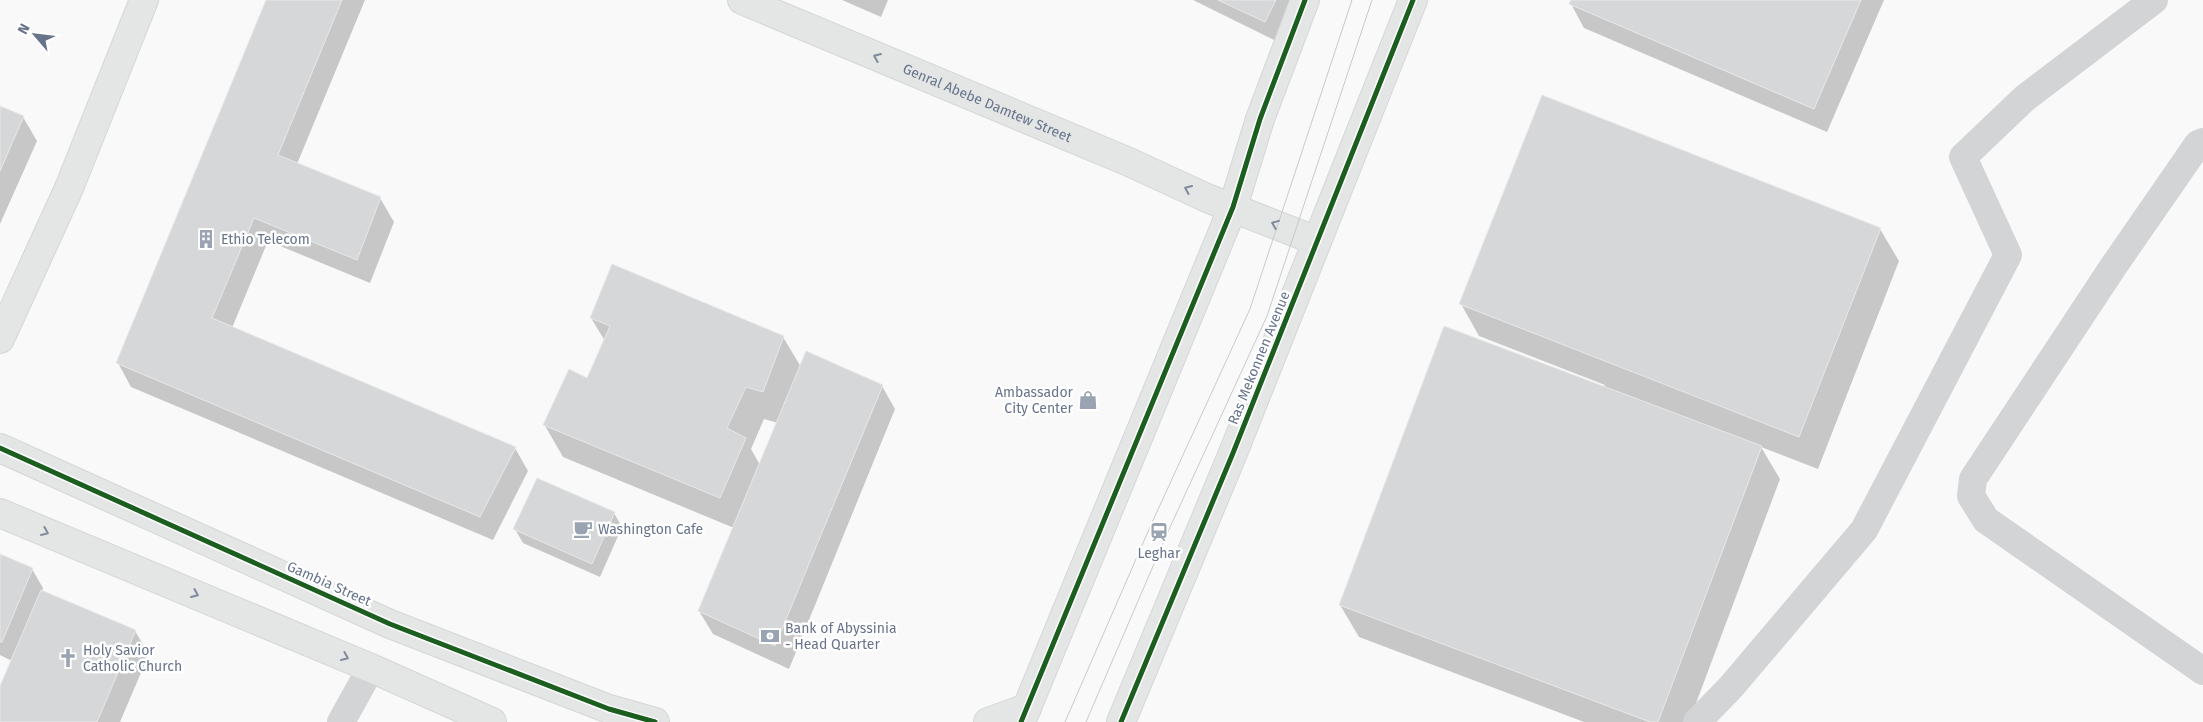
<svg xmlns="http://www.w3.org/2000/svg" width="2203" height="722" viewBox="0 0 2203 722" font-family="'Fira Sans',sans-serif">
	<rect width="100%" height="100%" fill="#f9f9f9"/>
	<!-- shadow -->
	<path fill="#0003" fill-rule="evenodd" d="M267,0H365L297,164L380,198L394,222L370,283L268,241L232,328L515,448L528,471L493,540L131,387L118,363Z
		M842,0H888L881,17Z
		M1193,0H1296L1276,41Z
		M1572,0H1884L1827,132L1584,28L1571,4Z
		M0,107L23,117L37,141L0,224Z
		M1880,229L1899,261L1818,469L1761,447L1780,479L1689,722H1584L1359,637L1340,605L1605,385L1479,336L1461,304Z
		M591,318L783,337L801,367L882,386L895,409L789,669L713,634L699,611L734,528L563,457L544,424L588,379L605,341ZM764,419L778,423L760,465L751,449Z
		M614,513L622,527L600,577L523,543L515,529Z
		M0,555L32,569L43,588L42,591L135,631L149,654L120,722H0V689L12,661L0,655Z"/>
	<!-- building -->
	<path fill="#d6d7d9" stroke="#e8e8e8" d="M266,0H342L278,155L381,197L357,260L254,218L212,318L516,447L480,517L116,363Z
		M1218,0H1276L1265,22Z
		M1571,0H1861L1814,109L1569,4Z
		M1542,95L1881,228L1799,437L1459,304Z
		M0,106L24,116L0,171Z
		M612,264L784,336L763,392L746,387L727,428L746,438L720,498L543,425L569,369L587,378L610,326L590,318Z
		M1444,326L1762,446L1658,722H1650L1339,605Z
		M806,351L883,385L775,646L698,611Z
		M537,478L615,512L592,564L513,529Z
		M0,554L33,568L2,642H0Z
		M41,590L136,630L97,722H0V686Z"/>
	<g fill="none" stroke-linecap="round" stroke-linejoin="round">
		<!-- major casing -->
		<g stroke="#d5d6d8" stroke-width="30">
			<g id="major">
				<path id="s1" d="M742,0L1129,162L1207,198L1317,241"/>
				<path d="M0,339L69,188L144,0"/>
				<path d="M0,448L390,624L609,709L655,722"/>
				<path d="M0,513L371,668L492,722"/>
				<path d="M988,722L1027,708"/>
				<path d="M1021,722L1233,207L1260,119L1305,0"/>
				<path d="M1121,722L1233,453L1413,0"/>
			</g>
		</g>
		<!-- minor -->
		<path stroke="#d3d4d5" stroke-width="28" d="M2203,142L2198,144L2113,267L1973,479L1971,496L1986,520L2203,671
			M341,722L371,668
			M1697,722L1731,687L1864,530L2008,255L1963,157L2025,98L2154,0"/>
		<!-- major -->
		<use href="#major" stroke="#e4e5e5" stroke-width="28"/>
		<!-- tram -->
		<path stroke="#c9c9cb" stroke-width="1" d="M1065,722L1150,527L1250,309L1352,0
			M1086,722L1166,536L1267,316L1372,0"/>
		<!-- cycleway casing -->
		<g stroke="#fff" stroke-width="8">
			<path id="cycleway" d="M0,448L390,624L609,709L655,722
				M1021,722L1233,207L1260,119L1305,0
				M1121,722L1233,453L1413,0"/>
		</g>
		<!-- cycleway -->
		<use href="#cycleway" stroke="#1b5e20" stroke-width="5"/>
	</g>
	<!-- one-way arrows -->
	<defs><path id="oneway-chevron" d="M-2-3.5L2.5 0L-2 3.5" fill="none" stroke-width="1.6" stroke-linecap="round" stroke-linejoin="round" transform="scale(1.25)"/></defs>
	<g stroke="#808b9d">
		<use href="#oneway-chevron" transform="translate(877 57) rotate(-157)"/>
		<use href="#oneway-chevron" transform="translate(1188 189) rotate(-156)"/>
		<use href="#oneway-chevron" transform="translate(1275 224) rotate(-158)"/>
		<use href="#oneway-chevron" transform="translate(45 532) rotate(23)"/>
		<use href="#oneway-chevron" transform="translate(195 594) rotate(23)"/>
		<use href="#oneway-chevron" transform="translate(345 657) rotate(23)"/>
	</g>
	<!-- icons -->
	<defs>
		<g id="building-bare" transform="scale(1.5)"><path d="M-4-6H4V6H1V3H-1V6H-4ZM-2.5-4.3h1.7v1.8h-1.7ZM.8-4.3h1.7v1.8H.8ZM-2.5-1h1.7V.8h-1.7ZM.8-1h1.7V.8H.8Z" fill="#9aa3b2" stroke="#fff" stroke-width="2.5" paint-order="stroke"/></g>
		<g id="shop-bare" transform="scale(1.5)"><path d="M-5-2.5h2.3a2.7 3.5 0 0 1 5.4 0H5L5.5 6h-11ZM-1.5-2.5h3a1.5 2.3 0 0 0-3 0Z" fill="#9aa3b2" stroke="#fff" stroke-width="2.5" paint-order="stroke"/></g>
		<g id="cafe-bare" transform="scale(1.5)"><path d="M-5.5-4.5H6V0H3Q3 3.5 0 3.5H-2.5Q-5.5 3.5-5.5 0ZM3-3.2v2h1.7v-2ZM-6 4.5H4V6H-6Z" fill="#9aa3b2" stroke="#fff" stroke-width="2.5" paint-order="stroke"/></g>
		<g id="station-bare" transform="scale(1.5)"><path d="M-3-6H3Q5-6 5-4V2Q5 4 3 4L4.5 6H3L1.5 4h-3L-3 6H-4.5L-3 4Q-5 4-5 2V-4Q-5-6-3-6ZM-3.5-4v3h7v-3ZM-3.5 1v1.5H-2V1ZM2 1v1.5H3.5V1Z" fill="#9aa3b2" stroke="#fff" stroke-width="2.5" paint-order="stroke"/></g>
		<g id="bank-bare" transform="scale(1.5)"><path d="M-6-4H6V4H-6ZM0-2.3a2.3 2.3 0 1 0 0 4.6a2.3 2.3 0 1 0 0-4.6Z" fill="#9aa3b2" stroke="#fff" stroke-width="2.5" paint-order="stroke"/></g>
		<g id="church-bare" transform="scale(1.5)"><path d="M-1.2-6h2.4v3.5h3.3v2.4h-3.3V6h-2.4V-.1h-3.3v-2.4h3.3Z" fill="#9aa3b2" stroke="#fff" stroke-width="2.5" paint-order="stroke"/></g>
	</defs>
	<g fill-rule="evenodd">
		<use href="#building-bare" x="206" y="239"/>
		<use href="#shop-bare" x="1088" y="400"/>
		<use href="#cafe-bare" x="583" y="529"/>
		<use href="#station-bare" x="1159" y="532"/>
		<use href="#bank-bare" x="770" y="636"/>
		<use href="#church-bare" x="68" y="658"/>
	</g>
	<g text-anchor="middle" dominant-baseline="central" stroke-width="5" stroke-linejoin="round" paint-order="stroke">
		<!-- street labels -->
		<g font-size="14" fill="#67748b" stroke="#fff">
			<text stroke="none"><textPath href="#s1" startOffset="266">Genral Abebe Damtew Street</textPath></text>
			<text transform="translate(1259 358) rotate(-68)">Ras Mekonnen Avenue</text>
			<text transform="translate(329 584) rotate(24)">Gambia Street</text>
		</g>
		<!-- poi labels -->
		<g font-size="14" fill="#67748b" stroke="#fff" text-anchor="start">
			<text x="221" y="239">Ethio Telecom</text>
			<text x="1073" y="392" text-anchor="end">Ambassador<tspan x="1073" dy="16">City Center</tspan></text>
			<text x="598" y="529">Washington Cafe</text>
			<text x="1159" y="553" text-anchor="middle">Leghar</text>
			<text x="785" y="628">Bank of Abyssinia<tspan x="785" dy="16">- Head Quarter</tspan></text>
			<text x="83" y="650">Holy Savior<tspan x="83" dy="16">Catholic Church</tspan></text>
		</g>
	</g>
	<!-- north arrow -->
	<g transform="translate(35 35) rotate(298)" stroke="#ffffff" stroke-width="4" paint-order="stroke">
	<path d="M0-4L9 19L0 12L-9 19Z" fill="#67748b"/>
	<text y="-8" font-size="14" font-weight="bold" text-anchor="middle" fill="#67748b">N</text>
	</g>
</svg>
